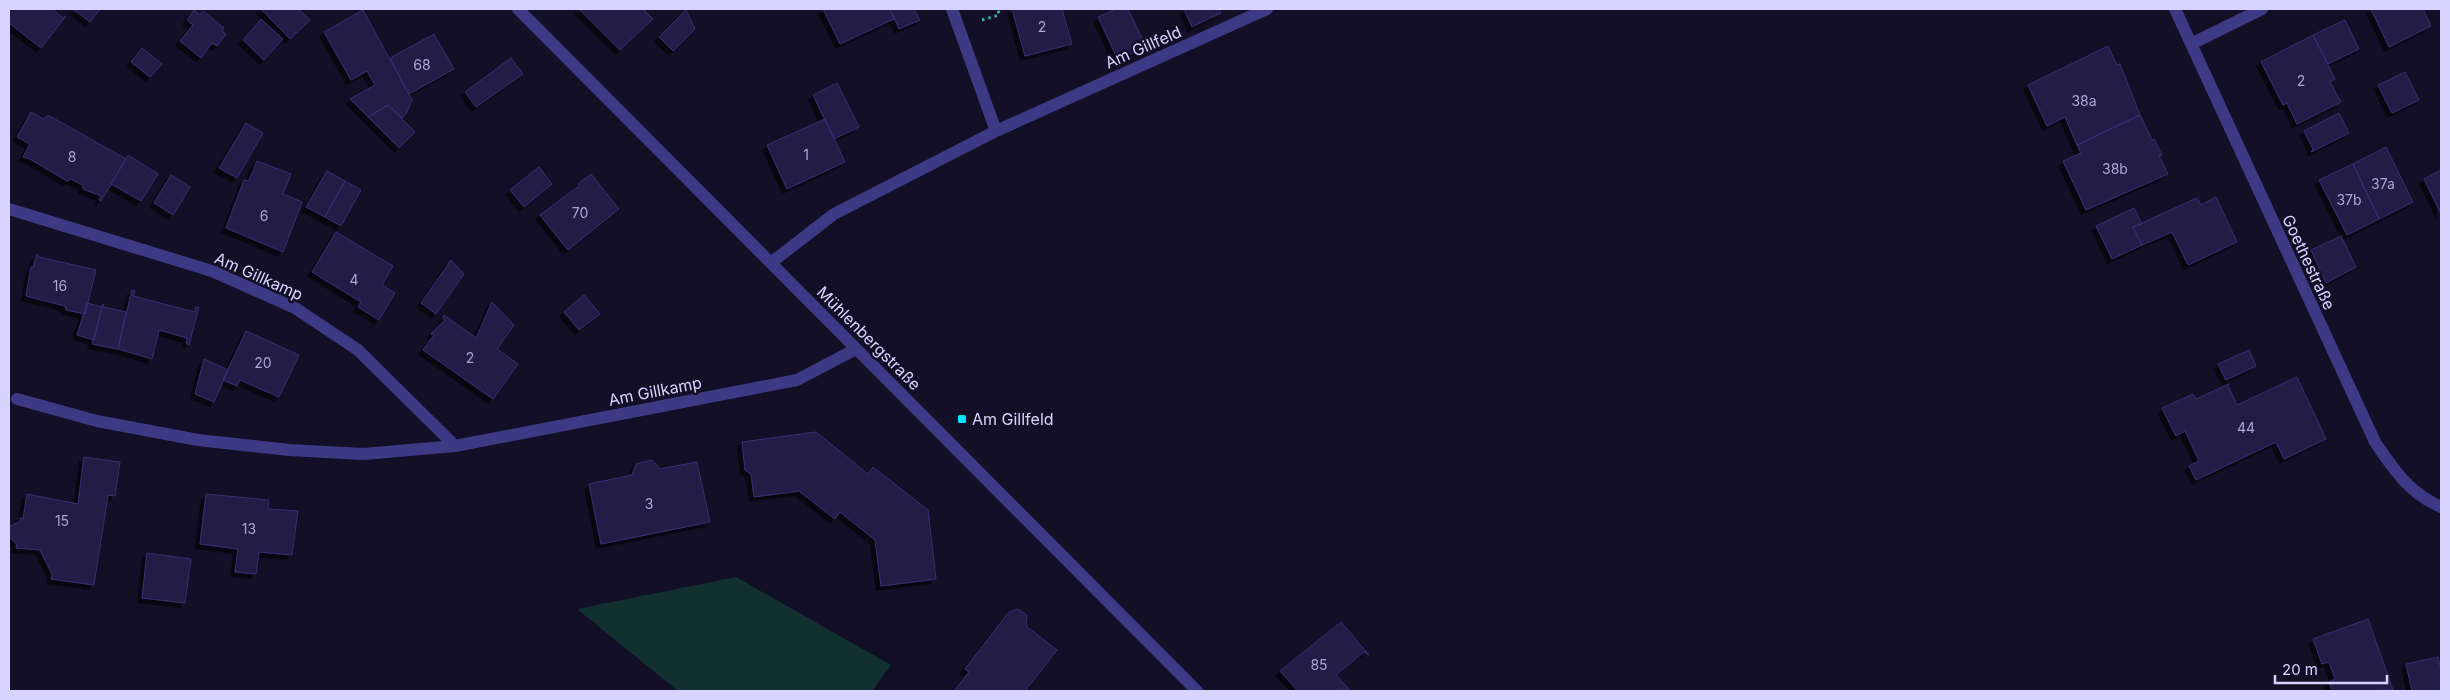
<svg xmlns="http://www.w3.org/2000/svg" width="2450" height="700" viewBox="0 0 2450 700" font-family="Inter,sans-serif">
	<defs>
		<filter id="shadow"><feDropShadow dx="-4.5" dy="4.5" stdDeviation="0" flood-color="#0009"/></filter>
	</defs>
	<rect width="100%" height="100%" fill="#130f26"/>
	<!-- green -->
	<path fill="#12302f" d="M736,577L891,665L872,691H678L577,609Z"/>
	<!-- building -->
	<path fill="#241b47" stroke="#3b2d73" filter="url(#shadow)" d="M9,9H52L63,18L66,16L41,48L9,23Z
		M73,9H100L90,22Z
		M261,9H298L310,20L290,39Z
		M579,9H643L653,19L620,50Z
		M823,9H890L894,19L840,44Z
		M890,9H914L920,20L899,29Z
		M1012,9H1062L1072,44L1025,56Z
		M1116,9H1128L1146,47L1118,60L1098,17Z
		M1184,9H1219L1221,13L1192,27Z
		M2371,9H2423L2431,26L2389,47Z
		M194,10L200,15L203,11L224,28L222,31L226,34L217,46L212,43L201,58L180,41L193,25L187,20Z
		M363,10L412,100L406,114L402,118L388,105L368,117L350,99L375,85L367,71L351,80L324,32Z
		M686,10L695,29L673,51L659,37Z
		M261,19L283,39L264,60L243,40Z
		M2345,20L2359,49L2328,64L2313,35Z
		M434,34L454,69L409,94L390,58Z
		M2313,35L2335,79L2330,82L2341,102L2297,124L2287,103L2283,105L2261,62Z
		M2108,46L2117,65L2120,64L2140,115L2077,145L2065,117L2047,126L2028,85Z
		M142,48L162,64L150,77L131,62Z
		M511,58L523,74L476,107L465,92Z
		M2405,72L2419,100L2392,113L2378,85Z
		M837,83L859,127L834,139L813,95Z
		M388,105L415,132L399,148L368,117Z
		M31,112L44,119L48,115L126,159L101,201L99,200L101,196L83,189V185L71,179L67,181L30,159L23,157L30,144L17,137Z
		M2339,113L2349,133L2311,152L2313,149L2304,131Z
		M2140,115L2152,140L2154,139L2162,155L2159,156L2168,174L2086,210L2063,161L2081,153L2077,145Z
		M825,119L845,162L787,189L767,145Z
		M246,123L263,133L237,178L219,168Z
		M2386,147L2413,202L2379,219L2353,164Z
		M128,155L158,174L141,201L111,184Z
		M257,161L291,174L283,194L302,202L283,252L226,228L244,180L249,181Z
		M2353,164L2379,219L2347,235L2319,180Z
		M539,167L552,184L524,207L510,190Z
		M2441,170V214L2424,179Z
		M327,171L345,181L325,217L306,207Z
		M591,174L619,209L568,250L540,215L579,186L578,184Z
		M171,175L190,187L173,215L154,203Z
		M345,181L361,190L341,226L325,217Z
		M2216,197L2237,242L2188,265L2172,232L2142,245L2133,227L2197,198L2201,205Z
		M2134,208L2142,224L2133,227L2142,245L2112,259L2096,226Z
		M336,232L393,266L382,285L395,293L379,320L358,307L361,302L312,272Z
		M2341,236L2356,267L2326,283L2311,250Z
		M37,254L39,257L96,270L85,314L66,310L65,306L26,296L31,267H33Z
		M451,260L464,274L436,314L421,303Z
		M132,290L135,291L133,296L195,312L196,307H199L189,345L186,343L187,338L159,330L152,359L118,349Z
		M584,295L600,314L579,330L564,312Z
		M492,302L514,325L497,349L518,364L493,399L423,350L434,335L431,334L445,320L443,318L444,315L476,338Z
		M87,303L102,307L94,340L77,335Z
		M103,304L104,307L126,312L118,349L92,344Z
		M246,331L299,355L279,397L240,380L237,386L223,380Z
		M2249,350L2256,366L2226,380L2218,364Z
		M204,359L228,370L214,402L195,394Z
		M2297,377L2326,439L2284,459L2276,442L2196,480L2189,466L2199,461L2185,431L2176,436L2162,408L2193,394L2196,399L2229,384L2228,386L2237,405Z
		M816,432L868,474L873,467L928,510L936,579L881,586L875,540L840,512L835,519L799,491L754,497L751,474L745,470L742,442Z
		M84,457L120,462L115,496L108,495L94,585L51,579L52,574L40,550L16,548L17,544L9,537L10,526L20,522V518L23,519L27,494L78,504Z
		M652,460L660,469L697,462L710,522L601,544L589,484L632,475L636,464Z
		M206,494L269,500L268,509L298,511L292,555L259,552L256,574L235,572L238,549L200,544Z
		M147,553L191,559L185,603L142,598Z
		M1018,609L1027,615L1026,626L1057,650L1025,691H954L969,672L965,669L1008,613Z
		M2368,619L2393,690L2332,691L2329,682L2335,679L2329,662L2322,664L2313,639Z
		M1341,622L1369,655L1364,652L1336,675L1350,690L1298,691L1280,671Z
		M2438,657L2441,670V691H2412L2406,664Z"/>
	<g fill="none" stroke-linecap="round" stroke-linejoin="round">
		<!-- path -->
		<path stroke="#2fb8b0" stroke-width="3" stroke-dasharray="2.5 4" stroke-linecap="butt" d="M982,20L999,15L998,9"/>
		<!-- minor -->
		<path stroke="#3d3a85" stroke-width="12" d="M518,9L1197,691
			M952,9L996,131
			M2175,9L2375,442C2394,470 2409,493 2441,507
			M2191,44L2262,9
			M9,209L212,271L295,308L358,350L455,446
			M772,262L834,214L996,131L1267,9
			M17,399L97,421L198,440L289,450L364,454L455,446L797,380L856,349"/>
	</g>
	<!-- markers -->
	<rect fill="#00e5ff" stroke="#130f26" stroke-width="2" x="957" y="414" width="10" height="10" rx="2.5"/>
	<g text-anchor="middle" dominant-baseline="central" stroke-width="5" stroke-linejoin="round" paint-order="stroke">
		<!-- number labels -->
		<g font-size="14" fill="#aca6d1">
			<text x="1042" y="26">2</text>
			<text x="422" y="64">68</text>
			<text x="2301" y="80">2</text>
			<text x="2084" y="100">38a</text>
			<text x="806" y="154">1</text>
			<text x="72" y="156">8</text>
			<text x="2115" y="168">38b</text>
			<text x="2383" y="183">37a</text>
			<text x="2349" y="199">37b</text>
			<text x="580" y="212">70</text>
			<text x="264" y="215">6</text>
			<text x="354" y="279">4</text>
			<text x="60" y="285">16</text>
			<text x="470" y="357">2</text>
			<text x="263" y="362">20</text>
			<text x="2246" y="427">44</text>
			<text x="649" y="503">3</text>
			<text x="62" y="520">15</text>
			<text x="249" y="528">13</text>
			<text x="1319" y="664">85</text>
		</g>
		<!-- street labels -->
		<g font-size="16" fill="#d9d4ff" stroke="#130f26">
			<text transform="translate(1143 47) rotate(-24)">Am Gillfeld</text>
			<text transform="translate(2309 262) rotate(65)">Goethestraße</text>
			<text transform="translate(259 276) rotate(24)">Am Gillkamp</text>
			<text transform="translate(869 338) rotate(45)">Mühlenbergstraße</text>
			<text transform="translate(655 391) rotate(-11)">Am Gillkamp</text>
		</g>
		<!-- poi labels -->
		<g font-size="16" fill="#d9d4ff" stroke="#130f26" text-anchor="start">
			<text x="972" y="419">Am Gillfeld</text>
		</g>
	</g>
	<!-- border -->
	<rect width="2450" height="700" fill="none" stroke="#d9d4ff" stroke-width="20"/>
	<!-- scale -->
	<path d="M2275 675v8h112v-8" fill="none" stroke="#d9d4ff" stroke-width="2.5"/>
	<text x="2282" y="675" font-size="15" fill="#d9d4ff" stroke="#130f26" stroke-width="4" paint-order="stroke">20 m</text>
</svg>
